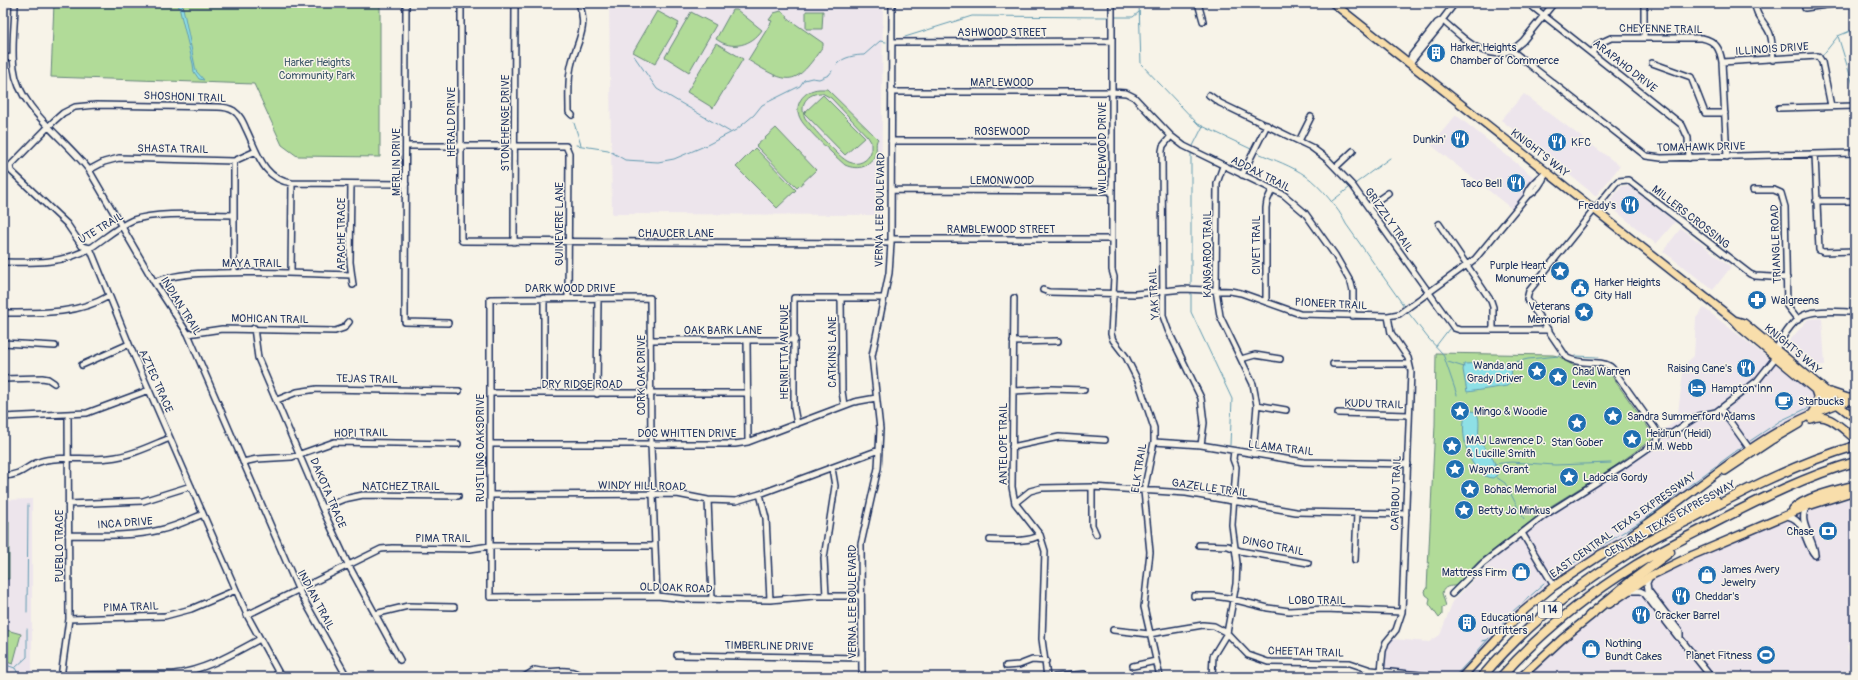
<svg xmlns="http://www.w3.org/2000/svg" width="1858" height="680" viewBox="0 0 1858 680" font-family="Pangolin,sans-serif">
	<rect width="100%" height="100%" fill="#f7f3e8"/>
	<filter id="ink" filterUnits="userSpaceOnUse"><feTurbulence type="fractalNoise" baseFrequency=".025" numOctaves="2"/><feDisplacementMap in="SourceGraphic" scale="8" xChannelSelector="R" yChannelSelector="G"/><feConvolveMatrix kernelMatrix="1 2 1 2 8 2 1 2 1" color-interpolation-filters="sRGB"/></filter>
	<g filter="url(#ink)">
		<!-- built -->
		<path fill="#ede5ec" d="M609,3H883L881,215L612,214Z
			M1524,94L1620,166L1596,196L1501,120Z
			M1456,115L1535,178L1512,209L1431,145Z
			M1622,186H1628L1675,222L1656,244L1607,204Z
			M1681,228L1731,267L1713,290L1663,251Z
			M1704,308L1827,404L1791,419L1754,441L1667,506L1548,586L1507,623L1459,677H1383L1387,648L1393,639L1429,642L1440,635L1453,601L1498,555L1558,510L1660,443L1663,430L1677,421L1684,365L1694,356L1696,318Z
			M1822,318L1825,365L1808,366L1785,346L1808,319Z
			M1855,497V644L1847,645L1854,677H1528L1555,650L1613,605L1690,558L1798,514Z
			M32,499V676L3,668V500Z"/>
		<!-- green -->
		<path fill="#b1db98" stroke="#66857b" fill-rule="evenodd" d="M54,3H380V157L297,156L282,145L254,84L51,77Z
			M732,10H737L762,30C752,45 732,51 716,39Z
			M657,11L679,23L655,64L633,52Z
			M781,11L788,16L787,18L823,43V46C795,87 790,86 748,60L772,21L769,20L774,13Z
			M806,11H823L822,29H806Z
			M691,12L716,25L689,72L665,57Z
			M716,43L743,59L713,108L687,92Z
			M819,89H827L878,139C875,143 877,147 876,151C873,167 858,171 845,165C837,158 805,128 801,120C792,105 804,90 819,89ZM822,93L831,98L868,137L871,142V152C868,161 858,166 849,162C839,158 812,127 805,118C799,104 807,93 822,93Z
			M823,95L865,137L845,155L804,113Z
			M776,128L816,170L797,188L756,146Z
			M755,148L796,190L777,208L736,167Z
			M1436,353L1553,355C1563,356 1567,364 1576,366C1586,369 1596,367 1606,368L1655,437L1614,467L1551,506L1478,562L1456,586C1450,586 1444,586 1442,593L1446,606L1442,608V615L1439,618L1429,604L1430,598L1426,595L1425,591L1427,589L1435,425Z
			M3,522H9V579H3Z
			M3,629L21,634L13,664L3,661Z"/>
		<!-- water -->
		<path fill="#8ee0e6" stroke="#6099b0" d="M178,3H182L196,71L204,80L199,79L194,72L193,64Z
			M1511,362L1512,364L1511,382L1507,386L1467,392L1463,370L1464,364Z
			M1472,411C1483,413 1477,430 1479,439C1481,447 1489,450 1492,457C1495,462 1496,469 1497,475L1493,478C1469,478 1457,428 1467,412Z"/>
		<g fill="none" stroke-linecap="round" stroke-linejoin="round">
			<!-- stream -->
			<path stroke="#6099b0" stroke-width="1" d="M1139,3L1141,64L1198,124L1251,149
				M1116,17H1133L1139,12
				M1838,36L1855,91
				M905,37L972,16L1108,17
				M634,56L657,89L730,132
				M1822,56L1838,36L1855,29
				M837,64C843,57 856,55 864,55L880,41L886,42
				M574,123L581,145
				M576,145L608,150L625,160L658,162L674,159L707,145L736,130L754,115L762,105L800,86L804,80L812,78L819,79L829,75L832,71
				M1193,146L1203,126
				M1258,153C1274,160 1292,166 1306,176C1319,185 1340,210 1346,224L1404,306
				M1191,154V284
				M1356,183L1390,158
				M1332,201L1349,188
				M1191,292V312L1232,399L1230,445
				M1407,311L1428,338L1443,354L1457,395
				M1436,346L1449,329
				M1576,356L1598,357
				M1448,362L1464,367
				M1511,363L1528,359L1559,356
				M1465,410L1467,413
				M1750,441L1780,421L1812,406
				M1494,464L1511,462L1555,465L1611,463
				M1623,472L1626,473
				M1496,477L1505,483L1524,519
				M1686,488L1743,446
				M1569,560L1571,563
				M1556,576L1572,564L1651,515L1681,491
				M27,613L28,505
				M1502,625L1512,612L1544,584
				M1482,641L1487,640
				M1476,653L1489,638
				M3,664L15,668L20,677
				M15,668L27,657V629
				M1454,677L1469,661"/>
			<!-- minor casing -->
			<g stroke="#1b2f5e" stroke-width="8">
				<path id="minor" d="M15,3C15,24 11,47 14,68C18,108 65,138 89,170L154,282L188,334L298,589L347,677
					M406,3L405,322L448,323
					M461,3V238L462,241L891,243
					M1112,3V270L1114,277L1111,334L1113,340L1126,357L1139,383L1154,428V442L1144,491L1150,552L1144,607L1160,677
					M1198,3L1203,21
					M1528,3L1682,125L1688,138L1689,158
					M1755,3C1755,16 1766,23 1770,34C1773,42 1772,51 1773,60
					M1805,3V8L1840,3
					M1855,3V6
					M1442,20C1466,40 1493,71 1523,41L1554,3
					M1644,38V3
					M892,42L1112,41
					M1511,50L1646,156L1661,158L1855,153
					M1592,53L1598,44L1611,38H1702C1716,41 1720,49 1722,62L1727,157
					M3,58L13,57
					M1722,62L1818,56L1822,62L1831,106
					M1409,63L1412,55L1437,23L1442,20
					M1652,63L1691,77L1705,113H1725
					M1409,64L1440,26L1442,20L1455,3
					M891,92H1112L1126,93L1134,97L1171,136L1184,146L1284,195L1305,213L1335,255L1351,283L1353,291V316
					M1209,95L1220,103L1311,147L1327,159L1353,186L1454,328L1460,330H1549
					M1779,108L1855,106
					M572,115L569,112C569,99 568,85 570,72C573,46 590,32 579,3
					M1171,136L1163,146L1162,151L1163,316L1168,330L1201,398L1204,423L1201,445
					M891,141H1112
					M1299,141L1311,117
					M406,146H566L569,153L568,298
					M1815,154L1819,250L1823,252L1855,251
					M1223,166L1217,183L1216,290L1220,316L1253,384L1257,405L1253,454
					M1336,167L1353,151
					M89,170L104,162L119,158L234,161L256,151
					M1242,175L1267,125
					M351,184L350,262L353,285
					M891,190L1112,191
					M1753,190H1774L1781,193L1785,207L1787,306L1798,320
					M1527,196C1536,192 1543,182 1546,172
					M1816,201H1855
					M1368,207L1388,193
					M1439,224L1491,301L1493,307V330
					M891,239H1112
					M514,242L515,3
					M3,262C34,263 64,264 92,247C105,238 119,226 133,220C158,211 207,215 234,215
					M234,272V161
					M291,273L292,183
					M154,282C174,274 196,273 217,273C262,271 307,274 351,275
					M1043,290L1049,292L1135,294L1183,289L1230,291L1241,293L1300,314L1388,316L1399,314L1475,259L1527,196C1529,186 1539,178 1547,172
					M544,298V393
					M841,298L842,391L844,405
					M1014,298L1012,487L1015,503L1040,535L1045,551L1042,639L1047,677
					M1266,302V208L1267,201L1272,190
					M3,313C39,313 76,315 109,296
					M254,328L258,358L322,508L348,564L400,660
					M188,334L222,329L335,331L344,328L349,322
					M651,340H795
					M747,340L748,442
					M1013,342L1058,341
					M3,343L55,346
					M1776,349C1782,338 1793,320 1804,315C1816,309 1841,312 1855,312
					M1241,359L1255,355L1280,359
					M1333,364H1409
					M82,365L129,344
					M3,379L42,378L48,379L54,383
					M1013,391L1051,389L1084,390
					M490,393H747
					M597,394L598,298
					M277,400L297,392L317,389L459,391
					M1257,405L1286,410
					M1721,409L1749,448
					M1338,413L1409,415
					M3,417L87,413L149,390
					M797,424L794,408V298H884
					M1659,434L1672,433L1698,416L1716,412L1757,381L1776,357
					M1154,442L1201,445L1304,462L1408,464
					M490,444H735L748,442L854,402L876,398
					M1012,447L1059,437L1105,440
					M243,462L257,459L292,457L334,442L458,444
					M3,476C25,475 26,465 42,461C64,455 87,461 109,458C131,456 150,446 170,438
					M1092,487V525L1096,534
					M760,494L766,518L770,600
					M491,495L677,494L708,500L736,501L760,494L879,450
					M708,500L712,599
					M1015,503L1030,491L1041,488L1092,487L1186,493L1296,512L1406,514
					M68,504L143,501L191,486
					M1808,506C1795,520 1815,539 1815,555
					M322,508L344,499L363,495L458,496
					M1785,516C1806,517 1803,543 1815,555
					M1522,533L1554,586
					M68,535C99,535 130,537 160,530C175,527 189,520 203,514
					M990,540C1003,540 1029,543 1040,535
					M1199,545L1228,546L1240,551L1308,563
					M1355,560L1357,513
					M1650,576L1647,583L1648,590L1680,632V638
					M1630,591H1640L1644,593L1678,637L1680,638L1711,677
					M1452,594L1483,563L1545,515L1621,467L1657,442L1659,434L1612,368C1603,359 1582,366 1567,358L1527,299L1529,291L1615,184L1618,181L1628,180L1750,274L1755,276L1787,278
					M657,596L651,444L650,298L490,299V597L657,596L685,599L770,600L815,596H861
					M826,596L824,558L835,486L832,468
					M1194,596H1214L1228,598L1268,608L1289,611L1324,609L1402,612
					M375,614L408,606L454,607
					M247,615L381,549L392,548L470,549L490,546H655
					M69,619L165,616L191,609L236,590
					M1113,630L1149,634L1203,625L1214,626L1227,633L1248,655L1268,662L1350,663L1371,670L1439,677
					M677,655L862,658
					M1006,666L1019,665L1032,660L1046,661
					M1133,666L1156,661
					M1381,671L1383,651L1386,642L1396,630L1402,612L1411,371L1408,358L1391,333L1388,316
					M61,675L174,674C206,670 232,654 260,639
					M61,677L69,619L68,414
					M281,677L247,615L129,344L90,248L82,246L67,224L11,171L10,166L54,121L63,113L75,107L96,105L218,107C224,107 229,108 234,111C240,115 243,122 246,129C257,151 263,180 292,183L406,184
					M524,677L535,670C554,675 566,665 583,677
					M862,677L861,544L878,468L879,450L880,429L872,356L889,273L891,243L892,3
					M1055,677L1084,674
					M1212,677L1213,656L1227,633L1236,584L1237,563L1232,525L1236,467L1233,459L1234,451"/>
			</g>
			<!-- major casing -->
			<g stroke="#1b2f5e" stroke-width="10">
				<path id="major" d="M1333,3L1734,320L1742,329L1826,399L1833,401L1855,418
					M1734,320L1744,323L1831,395L1833,401
					M1830,392L1848,398H1853
					M1813,413L1819,402L1815,390
					M1811,419C1828,411 1842,429 1855,439
					M1725,471L1770,441L1799,424
					M1793,509C1804,497 1839,489 1855,485
					M1632,534C1708,485 1765,423 1855,399
					M1609,604L1650,576L1693,555L1808,506L1855,491
					M1462,677L1521,613L1554,586L1604,553
					M1521,677L1562,639L1593,614"/>
			</g>
			<!-- highway casing -->
			<g stroke="#1b2f5e" stroke-width="11">
				<path id="highway" d="M1600,555L1641,533L1716,500
					M1589,616L1631,581L1670,552
					M1482,677C1528,622 1586,578 1647,542C1662,533 1678,526 1693,518C1745,490 1797,463 1855,446
					M1501,677C1540,633 1586,596 1636,565C1662,549 1689,536 1716,522C1761,499 1806,476 1855,462"/>
			</g>
			<!-- minor -->
			<use href="#minor" stroke="#f7f3e8" stroke-width="5"/>
			<!-- major -->
			<use href="#major" stroke="#f8deab" stroke-width="7"/>
			<!-- highway -->
			<use href="#highway" stroke="#f8deab" stroke-width="8"/>
		</g>
	</g>
	<!-- icons -->
	<defs>
		<g id="building-disc" transform="scale(1)"><circle r="9.5" fill="#1f6fb2" stroke="#f7f3e8"/><path d="M-4-6H4V6H1V3H-1V6H-4ZM-2.5-4.3h1.7v1.8h-1.7ZM.8-4.3h1.7v1.8H.8ZM-2.5-1h1.7V.8h-1.7ZM.8-1h1.7V.8H.8Z" fill="#fff"/></g>
		<g id="restaurant-disc" transform="scale(1)"><circle r="9.5" fill="#1f6fb2" stroke="#f7f3e8"/><path d="M-5-6h1v4h1v-4h1v4h1v-4h1v5L-1.5 .5V6h-2V.5L-5-1ZM5-6V6H3V1.5H1.5Q1.5-4 5-6Z" fill="#fff"/></g>
		<g id="sight-disc" transform="scale(1)"><circle r="9.5" fill="#1f6fb2" stroke="#f7f3e8"/><path d="M0-6L1.8-2.2L6-1.7L2.9 1.2L3.7 5.4L0 3.3L-3.7 5.4L-2.9 1.2L-6-1.7L-1.8-2.2Z" fill="#fff"/></g>
		<g id="civic-disc" transform="scale(1)"><circle r="9.5" fill="#1f6fb2" stroke="#f7f3e8"/><path d="M-.6-6.5H3V-4.5H.6V-3L4-1V1h2V6H-6V1h2V-1L-.6-3ZM-1.2 2.5V6h2.4V2.5Z" fill="#fff"/></g>
		<g id="pharmacy-disc" transform="scale(1)"><circle r="9.5" fill="#1f6fb2" stroke="#f7f3e8"/><path d="M-2-6h4v4h4v4h-4v4h-4v-4h-4v-4h4Z" fill="#fff"/></g>
		<g id="hotel-disc" transform="scale(1)"><circle r="9.5" fill="#1f6fb2" stroke="#f7f3e8"/><path d="M-6-4.5h1.5V1H6V5H4.5V3h-9V5H-6ZM-4 0a1.8 1.8 0 1 1 3.6 0ZM.5 0V-2.5h3Q6-2.5 6 0Z" fill="#fff"/></g>
		<g id="cafe-disc" transform="scale(1)"><circle r="9.5" fill="#1f6fb2" stroke="#f7f3e8"/><path d="M-5.5-4.5H6V0H3Q3 3.5 0 3.5H-2.5Q-5.5 3.5-5.5 0ZM3-3.2v2h1.7v-2ZM-6 4.5H4V6H-6Z" fill="#fff"/></g>
		<g id="bank-disc" transform="scale(1)"><circle r="9.5" fill="#1f6fb2" stroke="#f7f3e8"/><path d="M-6-4H6V4H-6ZM0-2.3a2.3 2.3 0 1 0 0 4.6a2.3 2.3 0 1 0 0-4.6Z" fill="#fff"/></g>
		<g id="shop-disc" transform="scale(1)"><circle r="9.5" fill="#1f6fb2" stroke="#f7f3e8"/><path d="M-5-2.5h2.3a2.7 3.5 0 0 1 5.4 0H5L5.5 6h-11ZM-1.5-2.5h3a1.5 2.3 0 0 0-3 0Z" fill="#fff"/></g>
		<g id="stadium-disc" transform="scale(1)"><circle r="9.5" fill="#1f6fb2" stroke="#f7f3e8"/><path d="M0-5a6.5 5 0 1 0 0 10a6.5 5 0 1 0 0-10ZM-3.5-1.8h7v3.6h-7Z" fill="#fff"/></g>
	</defs>
	<g fill-rule="evenodd">
		<use href="#building-disc" x="1436" y="53"/>
		<use href="#restaurant-disc" x="1460" y="139"/>
		<use href="#restaurant-disc" x="1557" y="142"/>
		<use href="#restaurant-disc" x="1516" y="183"/>
		<use href="#restaurant-disc" x="1630" y="205"/>
		<use href="#sight-disc" x="1560" y="271"/>
		<use href="#civic-disc" x="1580" y="288"/>
		<use href="#pharmacy-disc" x="1757" y="300"/>
		<use href="#sight-disc" x="1584" y="312"/>
		<use href="#restaurant-disc" x="1746" y="368"/>
		<use href="#sight-disc" x="1537" y="371"/>
		<use href="#sight-disc" x="1558" y="377"/>
		<use href="#hotel-disc" x="1697" y="388"/>
		<use href="#cafe-disc" x="1784" y="401"/>
		<use href="#sight-disc" x="1460" y="411"/>
		<use href="#sight-disc" x="1613" y="416"/>
		<use href="#sight-disc" x="1577" y="423"/>
		<use href="#sight-disc" x="1632" y="439"/>
		<use href="#sight-disc" x="1452" y="446"/>
		<use href="#sight-disc" x="1455" y="469"/>
		<use href="#sight-disc" x="1569" y="477"/>
		<use href="#sight-disc" x="1470" y="489"/>
		<use href="#sight-disc" x="1464" y="510"/>
		<use href="#bank-disc" x="1828" y="531"/>
		<use href="#shop-disc" x="1521" y="572"/>
		<use href="#shop-disc" x="1707" y="575"/>
		<use href="#restaurant-disc" x="1681" y="596"/>
		<use href="#restaurant-disc" x="1641" y="615"/>
		<use href="#building-disc" x="1467" y="623"/>
		<use href="#shop-disc" x="1591" y="649"/>
		<use href="#stadium-disc" x="1766" y="655"/>
	</g>
	<g text-anchor="middle" dominant-baseline="central" stroke-width="3" stroke-linejoin="round" paint-order="stroke">
		<!-- shield labels -->
		<rect fill="#f7f3e8" stroke="#5d6a87" stroke-width="1" x="1538" y="602" width="24" height="16" rx="3"/>
		<g font-size="10" font-weight="bold" fill="#1b2f5e">
			<text x="1550" y="610">I 14</text>
		</g>
		<!-- street labels -->
		<g font-size="11" fill="#1b2f5e" stroke="#f7f3e8">
			<text transform="translate(1661 29) rotate(1)">CHEYENNE TRAIL</text>
			<text x="1002" y="32">ASHWOOD STREET</text>
			<text transform="translate(1772 49) rotate(-4)">ILLINOIS DRIVE</text>
			<text transform="translate(1625 66) rotate(38)">ARAPAHO DRIVE</text>
			<text x="1002" y="82">MAPLEWOOD</text>
			<text transform="translate(185 97) rotate(2)">SHOSHONI TRAIL</text>
			<text transform="translate(451 122) rotate(-90)">HERALD DRIVE</text>
			<text transform="translate(505 123) rotate(-90)">STONEHENGE DRIVE</text>
			<text x="1002" y="131">ROSEWOOD</text>
			<text transform="translate(1701 147) rotate(-1)">TOMAHAWK DRIVE</text>
			<text transform="translate(1102 148) rotate(-90)">WILDEWOOD DRIVE</text>
			<text transform="translate(173 149) rotate(1)">SHASTA TRAIL</text>
			<text transform="translate(1540 153) rotate(38)">KNIGHT'S WAY</text>
			<text transform="translate(396 162) rotate(-90)">MERLIN DRIVE</text>
			<text transform="translate(1261 174) rotate(27)">ADDAX TRAIL</text>
			<text x="1002" y="180">LEMONWOOD</text>
			<text transform="translate(880 210) rotate(-89)">VERNA LEE BOULEVARD</text>
			<text transform="translate(1691 217) rotate(38)">MILLERS CROSSING</text>
			<text transform="translate(1389 220) rotate(55)">GRIZZLY TRAIL</text>
			<text transform="translate(559 224) rotate(-90)">GUINEVERE LANE</text>
			<text transform="translate(101 228) rotate(-31)">UTE TRAIL</text>
			<text x="1001" y="229">RAMBLEWOOD STREET</text>
			<text x="676" y="233">CHAUCER LANE</text>
			<text transform="translate(341 234) rotate(-90)">APACHE TRACE</text>
			<text transform="translate(1776 244) rotate(-92)">TRIANGLE ROAD</text>
			<text transform="translate(1256 245) rotate(-90)">CIVET TRAIL</text>
			<text transform="translate(1207 254) rotate(-90)">KANGAROO TRAIL</text>
			<text x="252" y="263">MAYA TRAIL</text>
			<text x="570" y="288">DARK WOOD DRIVE</text>
			<text transform="translate(1154 294) rotate(-93)">YAK TRAIL</text>
			<text transform="translate(1331 304) rotate(3)">PIONEER TRAIL</text>
			<text transform="translate(181 306) rotate(58)">INDIAN TRAIL</text>
			<text transform="translate(270 319) rotate(1)">MOHICAN TRAIL</text>
			<text x="723" y="330">OAK BARK LANE</text>
			<text transform="translate(1793 349) rotate(40)">KNIGHT'S WAY</text>
			<text transform="translate(784 352) rotate(-90)">HENRIETTA AVENUE</text>
			<text transform="translate(832 352) rotate(-90)">CATKINS LANE</text>
			<text transform="translate(641 375) rotate(-90)">CORK OAK DRIVE</text>
			<text transform="translate(367 379) rotate(1)">TEJAS TRAIL</text>
			<text transform="translate(156 381) rotate(66)">AZTEC TRACE</text>
			<text x="582" y="384">DRY RIDGE ROAD</text>
			<text transform="translate(1374 404) rotate(2)">KUDU TRAIL</text>
			<text transform="translate(361 433) rotate(-1)">HOPI TRAIL</text>
			<text x="687" y="433">DOC WHITTEN DRIVE</text>
			<text transform="translate(1003 444) rotate(-90)">ANTELOPE TRAIL</text>
			<text transform="translate(480 448) rotate(-90)">RUSTLING OAKSDRIVE</text>
			<text transform="translate(1281 448) rotate(7)">LLAMA TRAIL</text>
			<text transform="translate(1139 468) rotate(-81)">ELK TRAIL</text>
			<text x="401" y="486">NATCHEZ TRAIL</text>
			<text transform="translate(642 486) rotate(1)">WINDY HILL ROAD</text>
			<text transform="translate(1210 488) rotate(8)">GAZELLE TRAIL</text>
			<text transform="translate(328 493) rotate(67)">DAKOTA TRACE</text>
			<text transform="translate(1396 493) rotate(-88)">CARIBOU TRAIL</text>
			<text transform="translate(1670 519) rotate(-29)">CENTRAL TEXAS EXPRESSWAY</text>
			<text transform="translate(125 523) rotate(-4)">INCA DRIVE</text>
			<text transform="translate(1623 525) rotate(-35)">EAST CENTRAL TEXAS EXPRESSWAY</text>
			<text x="443" y="538">PIMA TRAIL</text>
			<text transform="translate(59 546) rotate(-90)">PUEBLO TRACE</text>
			<text transform="translate(1273 546) rotate(11)">DINGO TRAIL</text>
			<text transform="translate(676 588) rotate(2)">OLD OAK ROAD</text>
			<text transform="translate(316 600) rotate(62)">INDIAN TRAIL</text>
			<text x="1317" y="600">LOBO TRAIL</text>
			<text transform="translate(852 602) rotate(-90)">VERNA LEE BOULEVARD</text>
			<text transform="translate(131 607) rotate(-2)">PIMA TRAIL</text>
			<text transform="translate(769 646) rotate(1)">TIMBERLINE DRIVE</text>
			<text transform="translate(1306 652) rotate(2)">CHEETAH TRAIL</text>
		</g>
		<!-- poi labels -->
		<g font-size="11" fill="#1b2f5e" stroke="#f7f3e8" text-anchor="start">
			<text x="1450" y="47">Harker Heights<tspan x="1450" dy="13">Chamber of Commerce</tspan></text>
			<text x="1446" y="139" text-anchor="end">Dunkin'</text>
			<text x="1571" y="142">KFC</text>
			<text x="1502" y="183" text-anchor="end">Taco Bell</text>
			<text x="1616" y="205" text-anchor="end">Freddy's</text>
			<text x="1546" y="265" text-anchor="end">Purple Heart<tspan x="1546" dy="13">Monument</tspan></text>
			<text x="1594" y="282">Harker Heights<tspan x="1594" dy="13">City Hall</tspan></text>
			<text x="1771" y="300">Walgreens</text>
			<text x="1570" y="306" text-anchor="end">Veterans<tspan x="1570" dy="13">Memorial</tspan></text>
			<text x="1523" y="365" text-anchor="end">Wanda and<tspan x="1523" dy="13">Grady Driver</tspan></text>
			<text x="1732" y="368" text-anchor="end">Raising Cane's</text>
			<text x="1572" y="371">Chad Warren<tspan x="1572" dy="13">Levin</tspan></text>
			<text x="1711" y="388">Hampton Inn</text>
			<text x="1798" y="401">Starbucks</text>
			<text x="1474" y="411">Mingo &amp; Woodie</text>
			<text x="1627" y="416">Sandra Summerford Adams</text>
			<text x="1646" y="433">Heidrun (Heidi)<tspan x="1646" dy="13">H.M. Webb</tspan></text>
			<text x="1466" y="440">MAJ Lawrence D.<tspan x="1466" dy="13">&amp; Lucille Smith</tspan></text>
			<text x="1577" y="442" text-anchor="middle">Stan Gober</text>
			<text x="1469" y="469">Wayne Grant</text>
			<text x="1583" y="477">Ladocia Gordy</text>
			<text x="1484" y="489">Bohac Memorial</text>
			<text x="1478" y="510">Betty Jo Minkus</text>
			<text x="1814" y="531" text-anchor="end">Chase</text>
			<text x="1721" y="569">James Avery<tspan x="1721" dy="13">Jewelry</tspan></text>
			<text x="1507" y="572" text-anchor="end">Mattress Firm</text>
			<text x="1695" y="596">Cheddar's</text>
			<text x="1655" y="615">Cracker Barrel</text>
			<text x="1481" y="617">Educational<tspan x="1481" dy="13">Outfitters</tspan></text>
			<text x="1605" y="643">Nothing<tspan x="1605" dy="13">Bundt Cakes</tspan></text>
			<text x="1752" y="655" text-anchor="end">Planet Fitness</text>
		</g>
		<!-- park labels -->
		<g font-size="11" fill="#405a6c" stroke="#f7f3e8">
			<text x="317" y="62">Harker Heights<tspan x="317" dy="13">Community Park</tspan></text>
		</g>
	</g>
	<!-- margin -->
	<rect width="1858" height="680" fill="none" stroke="#f7f3e8" stroke-width="16"/>
	<rect x="8" y="8" width="1842" height="664" fill="none" stroke="#1b2f5e" stroke-width="1.5" filter="url(#ink)"/>
</svg>
